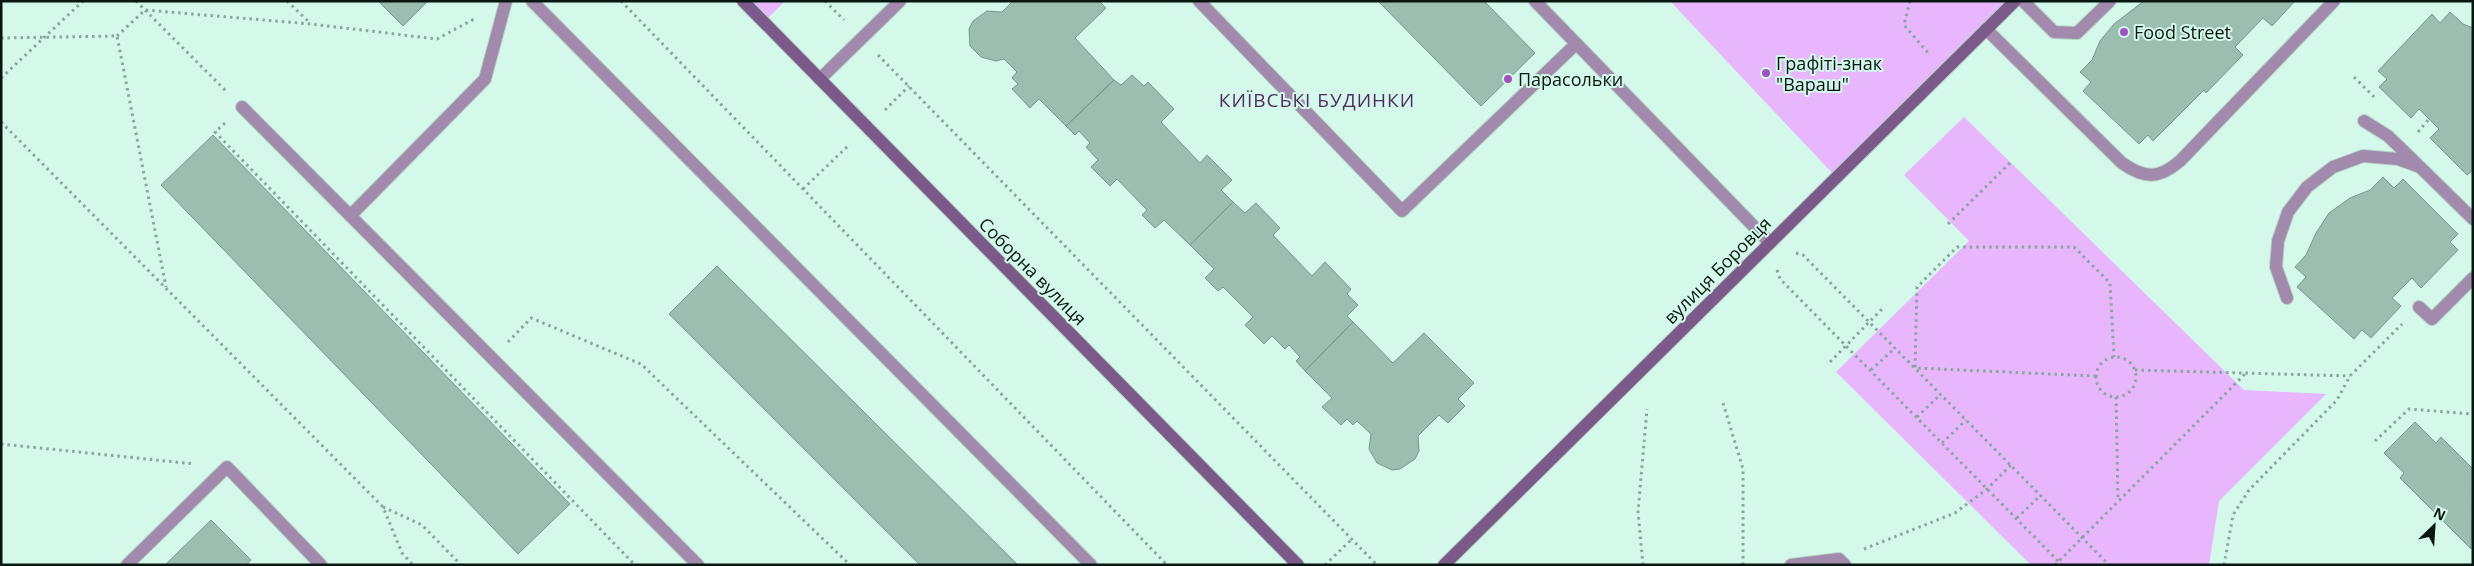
<svg xmlns="http://www.w3.org/2000/svg" width="2474" height="566" viewBox="0 0 2474 566" font-family="'Open Sans',sans-serif">
	<rect width="100%" height="100%" fill="#d4f9ea"/>
	<!-- green -->
	<path fill="#e7b6fd" d="M743,1H785L764,22Z
		M1670,1H2015L1836,177Z
		M1964,117L2244,390L2326,394L2219,501L2209,565H2031L1836,372L1969,241L1904,175Z"/>
	<!-- building -->
	<path fill="#9bbeb0" stroke="#76988b" d="M378,1H428L403,26Z
		M1013,1H1099L1106,8L1075,38L1114,80L1066,126L1039,99L1030,108L1012,89L1018,84L1012,78L1017,72L1004,59L996,61L981,57L970,46L969,29L973,21L987,11L1002,12Z
		M1378,1H1484L1535,53L1481,106Z
		M2144,1H2295L2272,26L2263,18L2235,47L2243,55L2206,93L2204,90L2153,141L2148,135L2139,144L2083,91L2091,82L2080,72L2092,60L2100,41L2114,24Z
		M2450,12L2463,24L2473,28V170L2467,175L2430,138L2439,129L2419,109L2411,118L2379,87L2387,79L2378,71L2432,14L2440,23Z
		M1132,75L1144,86L1148,82L1174,109L1161,122L1200,163L1207,155L1232,180L1221,190L1233,202L1190,245L1164,220L1155,228L1142,215L1147,210L1117,179L1110,186L1091,167L1098,160L1086,147L1090,143L1079,131L1075,135L1066,126L1114,80L1121,85Z
		M213,135L570,504L518,554L161,185Z
		M2383,177L2394,188L2403,179L2458,234L2450,242L2458,250L2421,288L2412,278L2392,298L2401,306L2371,338L2362,330L2354,339L2297,287L2306,277L2295,267L2306,255L2316,233L2329,213L2350,198L2370,190Z
		M1233,202L1245,213L1256,203L1280,228L1273,235L1312,276L1325,262L1351,289L1347,294L1358,305L1347,316L1353,322L1305,371L1296,361L1300,357L1289,345L1285,349L1272,336L1264,344L1245,325L1253,317L1223,287L1218,291L1205,278L1214,269L1190,245Z
		M717,266L1018,565H920L669,314Z
		M1353,322L1393,363L1424,333L1474,383L1458,399L1465,406L1448,423L1439,415L1418,436L1419,451L1415,459L1400,469L1392,470L1377,463L1369,449L1371,434L1357,421L1353,425L1347,419L1341,425L1322,407L1332,398L1305,371Z
		M2415,422L2436,443L2441,437L2473,469L2471,549L2400,478L2404,473L2384,453Z
		M211,520L251,560L246,565H165Z"/>
	<g fill="none" stroke-linecap="round" stroke-linejoin="round">
		<!-- lane casing -->
		<g stroke="#b4d5c7" stroke-width="14">
			<path id="lane" d="M532,1L1091,565
				M1199,1L1402,211L1576,44
				M1535,1L1770,243
				M2023,1L2054,32L2077,33L2110,1
				M1986,29L2122,163C2145,179 2159,179 2180,161L2334,1
				M820,79L900,1
				M242,107L698,565
				M2364,121L2388,136L2417,164
				M351,215L485,79L506,1
				M2287,298L2276,267L2278,241L2288,212L2307,187L2333,167L2363,156L2398,159L2420,167L2473,219
				M2419,307L2432,319L2473,278
				M127,565L227,467L321,565"/>
		</g>
		<!-- street casing -->
		<g stroke="#b4d5c7" stroke-width="14">
			<path id="street" d="M1791,565L1839,559L1845,565"/>
		</g>
		<!-- secondary casing -->
		<g stroke="#b4d5c7" stroke-width="14">
			<path id="secondary" d="M743,1L1298,565
				M1444,565L2015,1"/>
		</g>
		<!-- path -->
		<path stroke="#89a69b" stroke-width="3" stroke-dasharray="2.5 4" stroke-linecap="butt" d="M136,1L226,91
			M287,1L310,23
			M621,1L1167,565
			M825,1L844,20
			M1910,1L1904,25L1929,54
			M117,36L145,10L311,24L437,39L476,18
			M1,38L117,36L166,287
			M878,55L1377,565
			M2354,77L2374,97
			M1,78L83,1
			M885,110L909,86
			M1,122L383,507L402,553L413,565
			M225,123L215,132L635,565
			M2418,132L2429,119
			M803,189L850,144
			M1948,224L2010,163
			M1796,253L1803,255L2109,565
			M1777,270L1780,279L2062,565
			M508,342L531,318L641,364L850,565
			M2096 377a20 20 0 1 1 40 0a20 20 0 1 1-40 0Z
			M1830,362L1883,308
			M1871,370L1895,348
			M2135,370L2350,376
			M2096,376L1915,368L1917,287L1957,247H2074L2110,283L2114,357
			M2116,397L2118,501
			M1723,403L1743,469V565
			M1917,417L1941,394
			M2375,441L2409,409L2473,414
			M1942,443L1966,420
			M1,444L195,464
			M383,507L422,525L461,565
			M2017,518L2041,495
			M1864,549L1955,513L1987,489L2011,465
			M1325,565L1352,539
			M1643,565L1638,512L1647,409
			M2055,565L2246,373
			M2224,565L2233,515L2249,490L2337,400L2350,376L2402,324"/>
		<!-- lane -->
		<use href="#lane" stroke="#a18aab" stroke-width="12"/>
		<!-- street -->
		<use href="#street" stroke="#a18aab" stroke-width="12"/>
		<!-- secondary -->
		<use href="#secondary" stroke="#7b5a89" stroke-width="12"/>
	</g>
	<!-- markers -->
	<g fill="#a151c1" stroke="#d4f9ea" stroke-width="2">
		<circle cx="2124" cy="32" r="5"/>
		<circle cx="1766" cy="73" r="5"/>
		<circle cx="1508" cy="79" r="5"/>
	</g>
	<g text-anchor="middle" dominant-baseline="central" stroke-width="4" stroke-linejoin="round" paint-order="stroke">
		<!-- poi labels -->
		<g font-size="18" fill="#091712" stroke="#d4f9ea" text-anchor="start">
			<text x="2134" y="32">Food Street</text>
			<text x="1776" y="63">Графіті-знак<tspan x="1776" dy="21">"Вараш"</tspan></text>
			<text x="1518" y="79">Парасольки</text>
		</g>
		<!-- street labels -->
		<g font-size="18" fill="#091712" stroke="#d4f9ea">
			<text transform="translate(1717 270) rotate(-45)">вулиця Боровця</text>
			<text transform="translate(1033 271) rotate(45)">Соборна вулиця</text>
		</g>
		<!-- neighbourhood labels -->
		<g font-size="19" letter-spacing="1" fill="#512a61" stroke="#d4f9ea">
			<text x="1317" y="100">КИЇВСЬКІ БУДИНКИ</text>
		</g>
	</g>
	<!-- border -->
	<rect width="2474" height="566" fill="none" stroke="#091712" stroke-width="5"/>
	<!-- north arrow -->
	<g transform="translate(2434 526) rotate(25)" stroke="#d4f9ea" stroke-width="4" paint-order="stroke">
	<path d="M0-4L9 19L0 12L-9 19Z" fill="#091712"/>
	<text y="-8" font-size="14" font-weight="bold" text-anchor="middle" fill="#091712">N</text>
	</g>
</svg>
